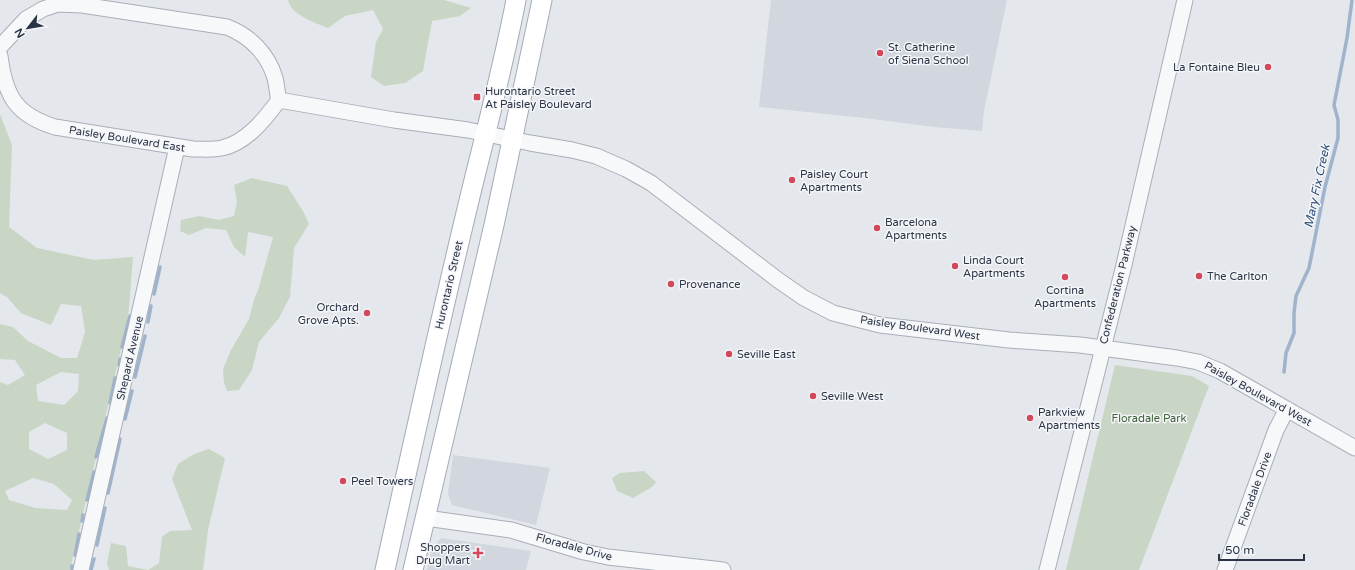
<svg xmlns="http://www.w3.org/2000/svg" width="1355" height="570" viewBox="0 0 1355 570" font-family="'Varela Round',sans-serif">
	<rect width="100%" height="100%" fill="#e4e7ec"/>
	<!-- built -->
	<path fill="#d2d6de" d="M771,0H1007L984,111L982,131L934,127L865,118L759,107Z
		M453,455L550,468L536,525L452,505L448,494Z
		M441,538L531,551L526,570H427L432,548Z"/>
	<!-- green -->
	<path fill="#c9d6c5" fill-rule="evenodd" d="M288,0H444L471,8L460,16L432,21L423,71L405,83L384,86L371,77L376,42L383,29L373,10L345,16L328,28C316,23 291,15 288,0Z
		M0,114L12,145L9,227L37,248L94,260L133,257L128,319L70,570H0V382L8,385L25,375L15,360L0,359V324L13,327L28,341L61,358H77L85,332L81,306L61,304L51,325L21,313L7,297L0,293ZM61,372L79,374L78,391L64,405L38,401L36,385ZM45,423L67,433V450L48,459L29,449V432ZM33,478L54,484L72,500L67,510L36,508L9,500L5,491Z
		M252,178L287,186L303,211L309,224L294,248L290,297L279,318L259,342L252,370L239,390L227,391L224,383L223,369L231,350L249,319L254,300L258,290L273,237L248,232L245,257L234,247L226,230L206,228L189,235L180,231L181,220L199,216L219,220L234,216L237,202L234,185Z
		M1115,365L1192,376L1209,386L1139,570H1066Z
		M209,449L225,458L208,530L203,570H109L107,563L111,543L126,546L128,566L148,570L159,563L162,537L170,531L192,530L172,479L178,464L194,454Z
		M644,471L656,482L652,487L633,498L617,491L612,478L620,473Z"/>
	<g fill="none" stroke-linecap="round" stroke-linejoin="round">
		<!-- stream -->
		<path stroke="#9fb4cc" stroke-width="3.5" d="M154,294L160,267
			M148,322L151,306
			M122,347L130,316
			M119,365L120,359
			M1284,372L1286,353L1294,333V313L1296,296L1309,268L1325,187L1338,138V120L1334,105L1347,38L1352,0
			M135,377L145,336
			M110,403L115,378
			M125,419L132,391
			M96,457L107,418
			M108,493L120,439
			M87,500L94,472
			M82,521L83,515
			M97,545L105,508
			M75,555L79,534
			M72,570V566
			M91,570L94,559"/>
		<!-- minor casing -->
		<g stroke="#a9aeb7" stroke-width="17">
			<path id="minor" d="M0,47L26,19L43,9L58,4L82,5L227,27C250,36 268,54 275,78C277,85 277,93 279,100C265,119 246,143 222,148C212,150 203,149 193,149L55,127C16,115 5,96 0,56
				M279,100L394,120L468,130L530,143L572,150L596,156L626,169L651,183L778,280L804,298L833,313L880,325L1009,340L1080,345L1177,358L1198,362L1220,371L1355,448
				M426,518L511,530L584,552L608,557L723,570
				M81,570L177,147
				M1047,570L1123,269L1185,0
				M1225,570L1276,430L1287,409"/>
		</g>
		<!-- major casing -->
		<g stroke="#a3abb8" stroke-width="21">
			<path id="major" d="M385,570C410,457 435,343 462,230C480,153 501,78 516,0
				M413,570L494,225L542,0"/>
		</g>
		<!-- minor -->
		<use href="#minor" stroke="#f7f8fa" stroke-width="15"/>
		<!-- major -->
		<use href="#major" stroke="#fff" stroke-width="19"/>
	</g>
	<!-- markers -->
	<g fill="#d1495b" stroke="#f4f6f9" stroke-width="1.5">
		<circle cx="880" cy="53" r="4"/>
		<circle cx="1268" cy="67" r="4"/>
		<rect x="473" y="93" width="8" height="8" rx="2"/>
		<circle cx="792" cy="180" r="4"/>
		<circle cx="877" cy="228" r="4"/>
		<circle cx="955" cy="266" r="4"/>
		<circle cx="1199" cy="276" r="4"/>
		<circle cx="1065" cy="277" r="4"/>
		<circle cx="671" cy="284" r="4"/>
		<circle cx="367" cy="313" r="4"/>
		<circle cx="729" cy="354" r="4"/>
		<circle cx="813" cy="396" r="4"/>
		<circle cx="1030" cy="418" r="4"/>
		<circle cx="343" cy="481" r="4"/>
		<path d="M476 547h4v4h4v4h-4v4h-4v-4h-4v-4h4z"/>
	</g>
	<g text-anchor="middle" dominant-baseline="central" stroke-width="3" stroke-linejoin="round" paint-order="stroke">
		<!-- poi labels -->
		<g font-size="11" fill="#2b3445" stroke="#f4f6f9" text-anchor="start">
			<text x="888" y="47">St. Catherine<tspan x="888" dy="13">of Siena School</tspan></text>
			<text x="1260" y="67" text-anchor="end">La Fontaine Bleu</text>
			<text x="485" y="91">Hurontario Street<tspan x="485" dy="13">At Paisley Boulevard</tspan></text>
			<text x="800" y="174">Paisley Court<tspan x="800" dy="13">Apartments</tspan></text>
			<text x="885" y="222">Barcelona<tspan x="885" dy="13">Apartments</tspan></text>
			<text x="963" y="260">Linda Court<tspan x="963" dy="13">Apartments</tspan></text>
			<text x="1207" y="276">The Carlton</text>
			<text x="679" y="284">Provenance</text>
			<text x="1065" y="290" text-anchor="middle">Cortina<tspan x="1065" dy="13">Apartments</tspan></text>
			<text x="359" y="307" text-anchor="end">Orchard<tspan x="359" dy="13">Grove Apts.</tspan></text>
			<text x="737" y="354">Seville East</text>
			<text x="821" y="396">Seville West</text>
			<text x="1038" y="412">Parkview<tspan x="1038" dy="13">Apartments</tspan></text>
			<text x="351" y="481">Peel Towers</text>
			<text x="470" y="547" text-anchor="end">Shoppers<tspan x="470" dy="13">Drug Mart</tspan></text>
		</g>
		<!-- street labels -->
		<g font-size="11" fill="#2b3445" stroke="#f4f6f9">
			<text transform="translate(127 139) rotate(9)">Paisley Boulevard East</text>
			<text transform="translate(449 285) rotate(-77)">Hurontario Street</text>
			<text transform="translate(1118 285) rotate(-76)">Confederation Parkway</text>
			<text transform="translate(920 328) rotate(8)">Paisley Boulevard West</text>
			<text transform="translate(130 358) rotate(-77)">Shepard Avenue</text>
			<text transform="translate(1258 394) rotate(29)">Paisley Boulevard West</text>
			<text transform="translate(1255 489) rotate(-70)">Floradale Drive</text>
			<text transform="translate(574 547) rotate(15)">Floradale Drive</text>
		</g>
		<!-- park labels -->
		<g font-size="11" fill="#3f6138" stroke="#f4f6f9">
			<text x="1149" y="418">Floradale Park</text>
		</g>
		<!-- water labels -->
		<g font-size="12" font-style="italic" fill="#34527a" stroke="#f4f6f9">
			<text transform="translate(1317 186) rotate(-78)">Mary Fix Creek</text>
		</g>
	</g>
	<!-- north arrow -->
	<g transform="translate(28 28) rotate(239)" stroke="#f4f6f9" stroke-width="3" paint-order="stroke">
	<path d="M0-3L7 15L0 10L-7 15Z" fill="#2b3445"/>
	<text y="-6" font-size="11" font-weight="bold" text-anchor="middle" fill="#2b3445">N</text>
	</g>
	<!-- scale -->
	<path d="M1219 554v6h85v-6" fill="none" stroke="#2b3445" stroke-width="2"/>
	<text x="1225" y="554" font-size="12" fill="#2b3445" stroke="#f4f6f9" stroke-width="3" paint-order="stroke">50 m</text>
</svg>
